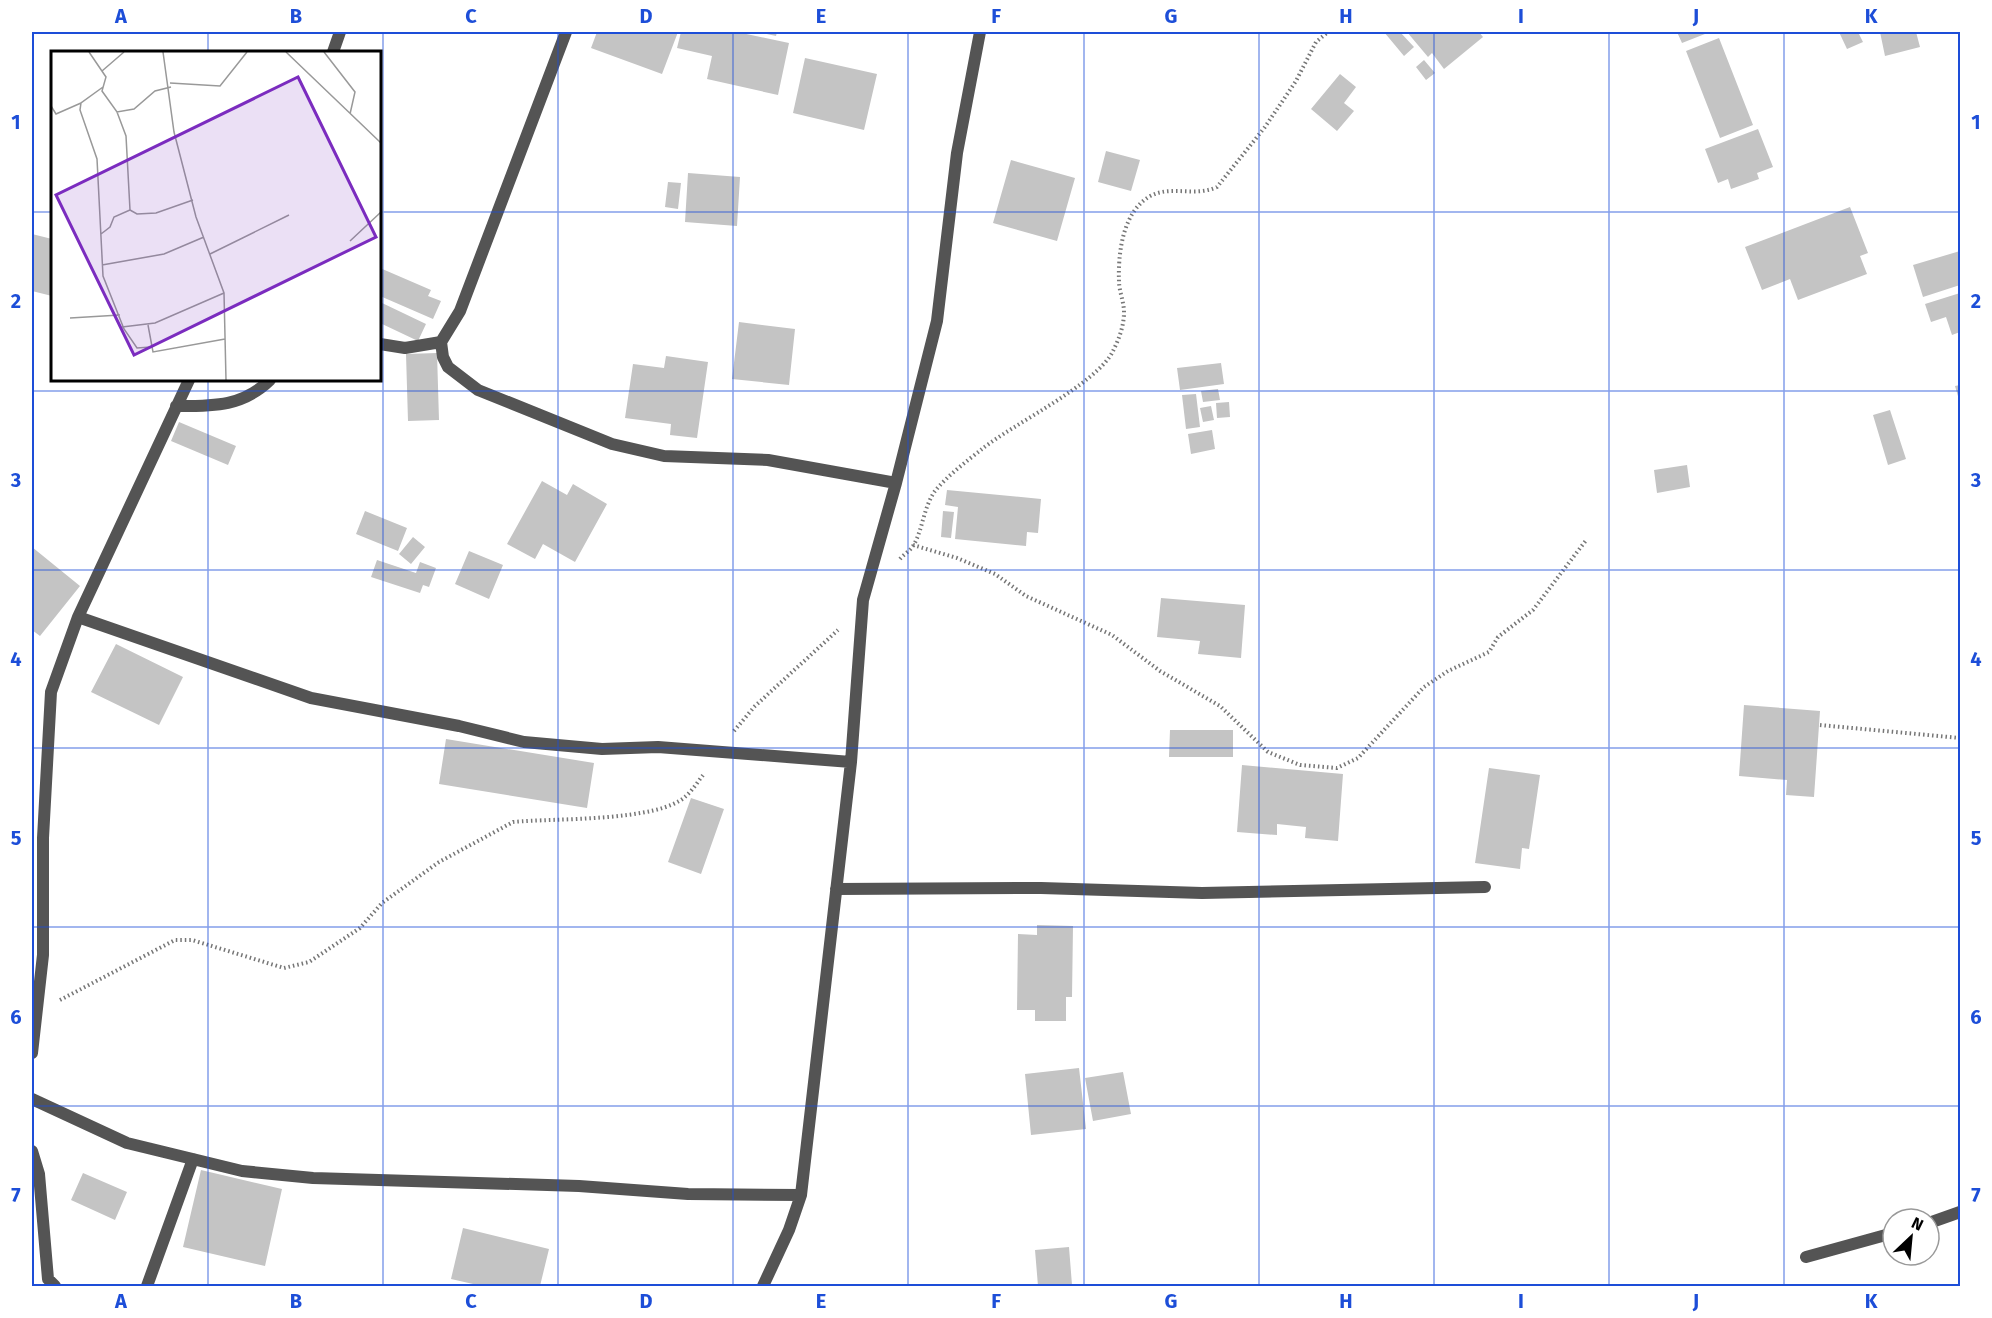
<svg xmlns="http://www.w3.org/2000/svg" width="1992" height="1318" viewBox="0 0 1992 1318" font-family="'Fira Sans',sans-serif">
	<rect width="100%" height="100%" fill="#fff"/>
	<!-- building -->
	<path fill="#c4c4c4" d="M597,32H678L662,74L591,48Z
		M681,32H737L789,43L778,95L707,79L712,56L677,48Z
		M758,32H777L776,36Z
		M1384,32H1400L1414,47L1404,56Z
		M1407,32H1479L1483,37L1444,69L1432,53L1428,57Z
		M1677,32H1710L1682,43Z
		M1839,32H1858L1863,42L1847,49Z
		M1880,32H1916L1920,47L1885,56Z
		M1719,38L1753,125L1720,138L1686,51Z
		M805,58L877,74L864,130L793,113Z
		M1424,60L1435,73L1426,80L1416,67Z
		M1340,74L1356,87L1344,103L1354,111L1337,131L1311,109Z
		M1758,129L1773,167L1757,173L1759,179L1731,189L1728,179L1718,183L1705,149Z
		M1106,151L1140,160L1131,191L1098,182Z
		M1011,160L1075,178L1057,241L993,223Z
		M688,173L740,177L737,226L685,222Z
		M668,182L681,183L678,209L665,207Z
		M1850,207L1868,253L1860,256L1867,274L1798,300L1790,279L1762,290L1745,247Z
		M32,234L52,239V296L32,291Z
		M1960,251V285L1923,297L1913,265Z
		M380,268L431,290L428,296L441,301L433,319L380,296Z
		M1960,293V332L1952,335L1946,317L1931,322L1925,304Z
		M380,302L426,324L418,341L380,323Z
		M739,322L795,329L789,385L732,379Z
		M437,353L439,420L408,421L406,354Z
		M666,356L708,362L697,438L670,435L671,424L625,418L633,364L664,368Z
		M1221,363L1224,384L1180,390L1177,368Z
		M1960,385V403L1955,386Z
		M1218,389L1220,400L1203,402L1201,391Z
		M1196,394L1200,427L1186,429L1182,395Z
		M1229,402L1230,417L1217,418L1216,403Z
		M1211,406L1214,420L1203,422L1200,408Z
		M1890,410L1906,459L1888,465L1873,415Z
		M179,422L236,446L228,465L171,441Z
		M1212,430L1215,449L1191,454L1188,434Z
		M1687,465L1690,487L1657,493L1654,470Z
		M542,481L567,495L573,484L607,504L575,562L543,544L535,559L507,544Z
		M947,490L1041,499L1038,533L1027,532L1026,546L955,539L958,507L945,505Z
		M365,511L407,528L398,551L356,534Z
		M943,511L954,512L951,538L941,537Z
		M413,537L425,547L411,564L399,554Z
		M32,547L80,586L40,636L32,630Z
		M469,551L503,565L489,599L455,584Z
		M377,560L416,573L420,562L436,568L429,587L423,585L420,593L371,577Z
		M1161,598L1245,605L1241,658L1198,654L1200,641L1157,637Z
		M116,644L183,677L159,725L91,692Z
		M1744,705L1820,711L1814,797L1786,795L1787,780L1739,776Z
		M1170,730H1233V757H1169Z
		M446,739L594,763L587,808L439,784Z
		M1242,765L1343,774L1338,841L1305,838L1306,827L1277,824V835L1237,832Z
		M1489,768L1540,775L1529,849L1522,848L1520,869L1475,863Z
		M691,798L724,809L701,874L668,862Z
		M1037,925L1073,926L1072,997H1066V1021H1035V1010H1017L1018,934L1037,935Z
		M1079,1068L1086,1129L1031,1135L1025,1074Z
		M1123,1072L1131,1114L1093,1121L1085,1078Z
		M201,1170L282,1189L265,1266L183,1247Z
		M83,1173L127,1192L115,1220L71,1200Z
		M463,1228L549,1249L540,1286H482L451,1279Z
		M1069,1247L1072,1285L1038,1286L1035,1250Z"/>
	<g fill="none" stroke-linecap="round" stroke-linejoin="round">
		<!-- path -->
		<path stroke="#767676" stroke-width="4" stroke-dasharray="1.5 3" stroke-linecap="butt" d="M913,545L957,558L995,574L1026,596L1112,635L1160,671L1220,706L1268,752L1300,765L1337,768L1358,758L1424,687L1448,671L1489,652L1498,637L1533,610L1587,539
			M900,559C904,554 910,551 913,546C923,530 923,508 935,491C947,476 967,461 982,449C1013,424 1097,384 1113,351C1119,339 1124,326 1124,312C1124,302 1119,291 1119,281C1118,256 1122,222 1140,204C1163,180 1191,199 1217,187L1265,127L1296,81L1316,42L1328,32
			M1820,725L1960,738
			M734,731L755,706L838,630
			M60,1000L175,940H192L284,968L309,962L360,928L382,903L439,862L513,822C554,818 659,822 686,796C693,790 698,781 704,774"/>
		<!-- street -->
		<path stroke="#545454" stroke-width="12" d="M333,52L340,32
			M441,342L443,357L448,367L478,390L612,444L664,456L768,460L896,483
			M380,344L405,348L441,342L460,311L566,32
			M176,406C213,406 242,407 270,380
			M78,617L311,698L459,726L524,742L602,749L658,747L851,762
			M836,889L1041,888L1202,893L1485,887
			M32,1053L43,955V838L51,692L78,617L189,380
			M32,1099L127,1143L242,1171L313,1178L579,1186L688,1194L801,1195
			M32,1151L39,1174L48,1279L55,1286
			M1929,1223L1960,1212
			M1806,1257L1893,1233
			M147,1286L193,1159
			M763,1286L789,1230L801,1195L851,762L863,600L896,483L937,321L957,153L980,32"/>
	</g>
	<!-- grid -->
	<path fill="none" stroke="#1d4ed8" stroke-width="1.5" stroke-opacity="0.55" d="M208,32V52M383,32V1286M558,32V1286M733,32V1286M908,32V1286M1084,32V1286M1259,32V1286M1434,32V1286M1609,32V1286M1784,32V1286M32,212H52M380,212H1960M208,380V1286M32,391H1960M32,570H1960M32,748H1960M32,927H1960M32,1106H1960"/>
	<!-- overview -->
	<g transform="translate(51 51)">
		<rect width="330" height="330" fill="#fff"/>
		<path fill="none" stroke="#999" stroke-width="1.5" d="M38,1L55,26L51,40L66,61L83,58L104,40L120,36M112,1L123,81L145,166L173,242L175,329M235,1L330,92M273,1L304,41L299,63M51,20L73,1M119,32L169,35L196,1M52,36L30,52L29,59L46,108L52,225L73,278L86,297L100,296M0,55L5,63L30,52M79,159L86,163L105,162L142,149M50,183L59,176L63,166L79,159L75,85L66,61M299,190L330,161M159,203L238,164M51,214L113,203L153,186M19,267L69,264M97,274L102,301L174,288M71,276L104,272L173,242"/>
		<path fill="#7b2cbf" fill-opacity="0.15" stroke="#7b2cbf" stroke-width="3" d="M247,26L325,186L83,304L5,144Z"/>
		<rect width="330" height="330" fill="none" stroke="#000" stroke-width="3"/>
	</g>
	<!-- border -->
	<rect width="1992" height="1318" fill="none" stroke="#ffffff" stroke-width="66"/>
	<!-- north arrow -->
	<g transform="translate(1911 1237) rotate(26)"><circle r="28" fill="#ffffff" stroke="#999999" stroke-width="1.5"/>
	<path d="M0-4.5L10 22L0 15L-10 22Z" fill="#000000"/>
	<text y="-9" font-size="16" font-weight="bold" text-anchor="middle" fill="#000000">N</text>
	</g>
	<rect x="33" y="33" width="1926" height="1252" fill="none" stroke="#1d4ed8" stroke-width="2"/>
	<g font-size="20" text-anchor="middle" font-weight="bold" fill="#1d4ed8">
		<text x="121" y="23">A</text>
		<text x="296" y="23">B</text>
		<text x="471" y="23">C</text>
		<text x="646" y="23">D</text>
		<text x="821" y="23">E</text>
		<text x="996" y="23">F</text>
		<text x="1171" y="23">G</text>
		<text x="1346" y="23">H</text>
		<text x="1521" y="23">I</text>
		<text x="1696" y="23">J</text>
		<text x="1871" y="23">K</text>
		<text x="16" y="129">1</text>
		<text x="1976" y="129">1</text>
		<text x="16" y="308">2</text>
		<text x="1976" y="308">2</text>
		<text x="16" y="487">3</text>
		<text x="1976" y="487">3</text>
		<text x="16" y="666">4</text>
		<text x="1976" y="666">4</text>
		<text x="16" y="845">5</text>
		<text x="1976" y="845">5</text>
		<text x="16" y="1024">6</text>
		<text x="1976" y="1024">6</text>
		<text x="16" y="1202">7</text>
		<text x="1976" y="1202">7</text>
		<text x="121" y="1308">A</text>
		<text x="296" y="1308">B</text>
		<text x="471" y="1308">C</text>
		<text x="646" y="1308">D</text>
		<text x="821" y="1308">E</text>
		<text x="996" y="1308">F</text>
		<text x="1171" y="1308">G</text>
		<text x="1346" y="1308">H</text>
		<text x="1521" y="1308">I</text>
		<text x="1696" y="1308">J</text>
		<text x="1871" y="1308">K</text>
	</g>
</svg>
